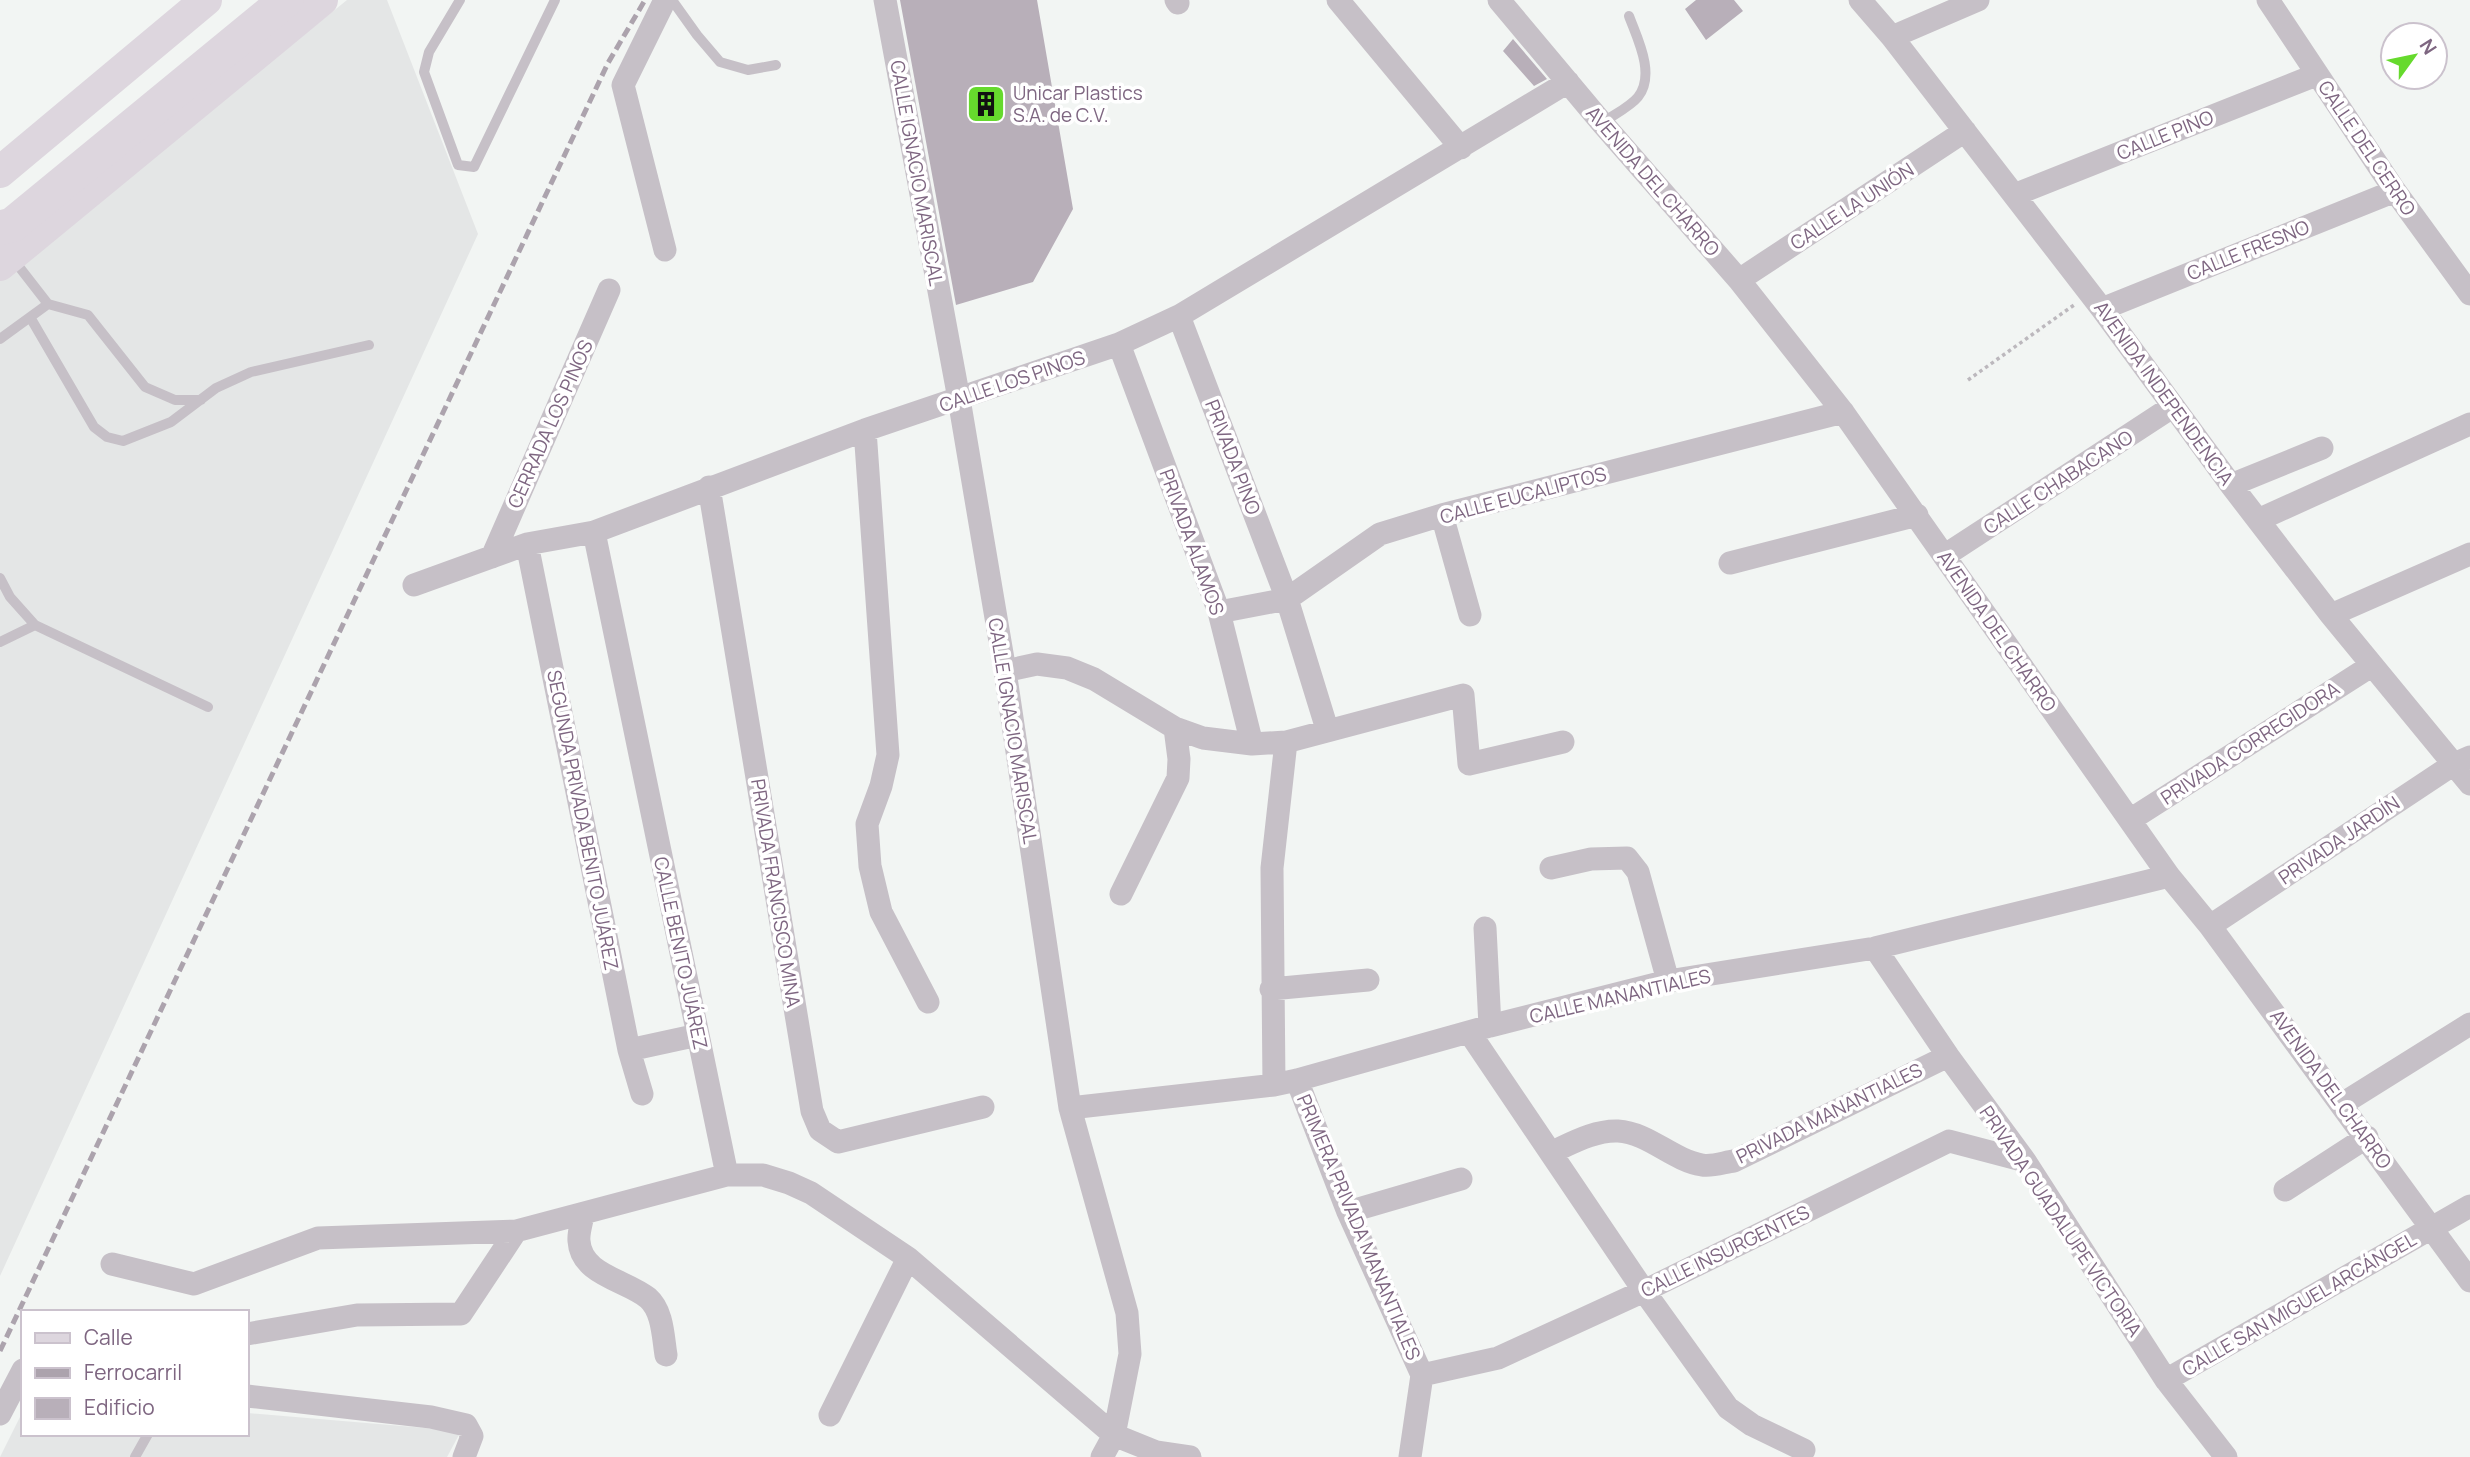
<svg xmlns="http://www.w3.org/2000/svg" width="2470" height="1457" viewBox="0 0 2470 1457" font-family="Manrope,sans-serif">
	<rect width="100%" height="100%" fill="#f2f5f3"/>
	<!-- built -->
	<path fill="#e4e6e6" d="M347,0H387L478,234L0,1276V281Z
		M23,1411V1434H247V1413L461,1431L447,1457H0Z"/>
	<!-- building -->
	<path fill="#b8afb9" d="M900,0H1037L1073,209L1033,282L956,305Z
		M1696,0H1734L1743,11L1706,40L1685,9Z
		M1513,39L1547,79L1534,86L1503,51Z"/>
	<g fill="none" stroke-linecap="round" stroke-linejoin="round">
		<!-- path -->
		<path stroke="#bcb8bd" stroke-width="3.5" stroke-dasharray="3.5 3.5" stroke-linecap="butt" d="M1968,380L2074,305"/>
		<!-- service -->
		<path stroke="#c6c0c7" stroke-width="10" d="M460,0L429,52L424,72L458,165L474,167L555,0
			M672,0L697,35L720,62L748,70L776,65
			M1602,123C1613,115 1630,107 1638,97C1656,74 1637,38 1629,16
			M13,259L48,304
			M30,317L94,427L107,437L123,441L171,422L216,388L251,372L369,345
			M0,339L48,304L88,315L145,387L175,400H201
			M0,578L10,597L35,625L208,707
			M0,642L35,625
			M135,1457L148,1434"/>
		<!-- minor -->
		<path stroke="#c6c0c7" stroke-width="23" d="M885,0L959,399L1005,671L1070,1108L1127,1313L1130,1354L1114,1435L1102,1457
			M1176,0L1178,3
			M1338,0L1461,148
			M1499,0L1602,123L1739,280L1843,412L2169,876L2210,926L2470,1281
			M1860,0L1892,37L2102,309L2231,485L2331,615L2470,784
			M2268,0L2395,191L2470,294
			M1892,37L1978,0
			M2014,195L2316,75
			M665,250L623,85L665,0
			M1739,280L1965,131
			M2102,309L2395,191
			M1179,316L1287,599L1327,729
			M1119,344L1219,612L1252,744
			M865,430L888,755L881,786L867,824L870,866L881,912L928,1002
			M2231,485L2322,448
			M709,487L812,1111L820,1130L838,1142L983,1107
			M1442,515L1470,615
			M2258,520L2470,424
			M594,532L727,1175
			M527,544L629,1050L642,1094
			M1944,556L2172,407
			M492,557L609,290
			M1730,563L1917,515
			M414,585L527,544L594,532L865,430L1119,344L1179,316L1568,82
			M1219,612L1287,599L1380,534L1442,515L1843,412
			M2331,615L2470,554
			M1005,671L1037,664L1067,668L1094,679L1175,728L1203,738L1252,744L1286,742L1463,695L1469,764L1563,742
			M2130,820L2371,666
			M1551,868L1591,859L1627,858L1638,872L1668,981
			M1121,894L1178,778L1179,759L1175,728
			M2210,926L2454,764L2470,757
			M1485,928L1490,1026
			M1875,948L1948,1056L2025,1161L2166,1380L2226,1457
			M1271,989L1368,980
			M1469,1032L1644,1291L1728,1408L1752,1425L1804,1450
			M629,1050L698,1035
			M1297,1080L1348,1212L1422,1375L1410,1457
			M1274,1085L1272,868L1286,742
			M2342,1104L2470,1024
			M1070,1108L1274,1085L1297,1080L1490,1026L1668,981L1875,948L2169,876
			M1552,1152C1572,1143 1595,1130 1618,1131C1649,1133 1672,1160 1702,1165C1712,1167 1725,1162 1734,1161L1948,1056
			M2285,1190L2367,1137
			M1348,1212L1461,1179
			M583,1214C582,1222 578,1233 579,1241C581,1275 626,1280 648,1298C663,1311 663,1337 666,1355
			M112,1264L194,1284L318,1238L516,1231L727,1175H763L789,1183L811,1193L908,1258L1114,1435L1156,1452L1190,1457
			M247,1334L357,1315L461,1314L516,1231
			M1422,1375L1498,1358L1644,1291L1949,1141L2025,1161
			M2166,1380L2470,1206
			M247,1396L431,1417L466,1425L472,1436L464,1457
			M0,1414L23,1370
			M830,1415L908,1258"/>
		<!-- secondary -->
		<path stroke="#ddd6de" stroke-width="32" d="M0,172L206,0
			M0,265L322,0"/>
		<!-- primary -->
		<path stroke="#ddd6de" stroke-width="35" d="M0,228L12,225L286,0"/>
		<!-- rail -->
		<path stroke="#aca3ad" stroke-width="5" stroke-dasharray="10 5" stroke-linecap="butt" d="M0,1351L608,63L645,0"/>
	</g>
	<!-- icons -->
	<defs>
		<g id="building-square" transform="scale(2.0125)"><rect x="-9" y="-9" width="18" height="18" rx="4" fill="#66da2d" stroke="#fff"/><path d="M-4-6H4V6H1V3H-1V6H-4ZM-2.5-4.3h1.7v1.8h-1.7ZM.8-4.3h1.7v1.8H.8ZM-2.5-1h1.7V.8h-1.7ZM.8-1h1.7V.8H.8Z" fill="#111"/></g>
	</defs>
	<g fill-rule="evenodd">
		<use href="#building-square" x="986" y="104"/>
	</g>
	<g text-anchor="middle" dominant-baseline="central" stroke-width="7" stroke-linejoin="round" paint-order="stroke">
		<!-- poi labels -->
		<g font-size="19" fill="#7e6681" stroke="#fff" text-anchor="start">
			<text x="1013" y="93">Unicar Plastics<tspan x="1013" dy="22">S.A. de C.V.</tspan></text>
		</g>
		<!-- street labels -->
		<g font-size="19" fill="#7e6681" stroke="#fff">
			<text transform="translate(2165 135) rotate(-22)">CALLE PINO</text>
			<text transform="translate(2367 148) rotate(56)">CALLE DEL CERRO</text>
			<text transform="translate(917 173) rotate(80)">CALLE IGNACIO MARISCAL</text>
			<text transform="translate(1653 181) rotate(49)">AVENIDA DEL CHARRO</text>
			<text transform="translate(1852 206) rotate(-33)">CALLE LA UNIÓN</text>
			<text transform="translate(2248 250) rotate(-22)">CALLE FRESNO</text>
			<text transform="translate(1012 381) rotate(-19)">CALLE LOS PINOS</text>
			<text transform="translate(2164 393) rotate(54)">AVENIDA INDEPENDENCIA</text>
			<text transform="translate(550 424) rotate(-66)">CERRADA LOS PINOS</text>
			<text transform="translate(1233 457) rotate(69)">PRIVADA PINO</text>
			<text transform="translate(2058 482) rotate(-33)">CALLE CHABACANO</text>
			<text transform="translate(1523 495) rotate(-15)">CALLE EUCALIPTOS</text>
			<text transform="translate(1192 542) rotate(70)">PRIVADA ÁLAMOS</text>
			<text transform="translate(1997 631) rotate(55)">AVENIDA DEL CHARRO</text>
			<text transform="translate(1013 731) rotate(81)">CALLE IGNACIO MARISCAL</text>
			<text transform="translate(2250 743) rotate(-33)">PRIVADA CORREGIDORA</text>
			<text transform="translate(583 820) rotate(79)">SEGUNDA PRIVADA BENITO JUÁREZ</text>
			<text transform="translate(2339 840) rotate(-34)">PRIVADA JARDÍN</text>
			<text transform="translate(776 893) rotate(81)">PRIVADA FRANCISCO MINA</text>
			<text transform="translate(681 953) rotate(78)">CALLE BENITO JUÁREZ</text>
			<text transform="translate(1620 996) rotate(-13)">CALLE MANANTIALES</text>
			<text transform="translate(2331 1089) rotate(54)">AVENIDA DEL CHARRO</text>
			<text transform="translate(1829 1113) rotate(-26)">PRIVADA MANANTIALES</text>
			<text transform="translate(2061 1221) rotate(56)">PRIVADA GUADALUPE VICTORIA</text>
			<text transform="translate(1359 1227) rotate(67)">PRIMERA PRIVADA MANANTIALES</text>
			<text transform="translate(1725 1251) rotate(-26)">CALLE INSURGENTES</text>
			<text transform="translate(2299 1304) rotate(-30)">CALLE SAN MIGUEL ARCÁNGEL</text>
		</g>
	</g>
	<!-- legend -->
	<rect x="21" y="1310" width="228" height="126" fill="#ffffff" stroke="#cbc2cd" stroke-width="2"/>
	<rect x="35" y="1333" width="35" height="10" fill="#ddd6de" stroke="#cbc2cd" stroke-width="2"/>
	<text x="84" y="1345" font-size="21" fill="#7e6681">Calle</text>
	<rect x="35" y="1368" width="35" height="10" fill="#aca3ad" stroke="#cbc2cd" stroke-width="2"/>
	<text x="84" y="1380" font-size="21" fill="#7e6681">Ferrocarril</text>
	<rect x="35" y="1398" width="35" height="21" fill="#b8afb9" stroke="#cbc2cd" stroke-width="2"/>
	<text x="84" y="1415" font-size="21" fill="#7e6681">Edificio</text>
	<!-- north arrow -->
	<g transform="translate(2414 56) rotate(57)"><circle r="33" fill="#ffffff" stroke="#cbc2cd" stroke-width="2"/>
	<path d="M0-5L12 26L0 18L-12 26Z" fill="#66da2d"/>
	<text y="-10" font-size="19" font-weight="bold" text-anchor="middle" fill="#7e6681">N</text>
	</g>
</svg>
